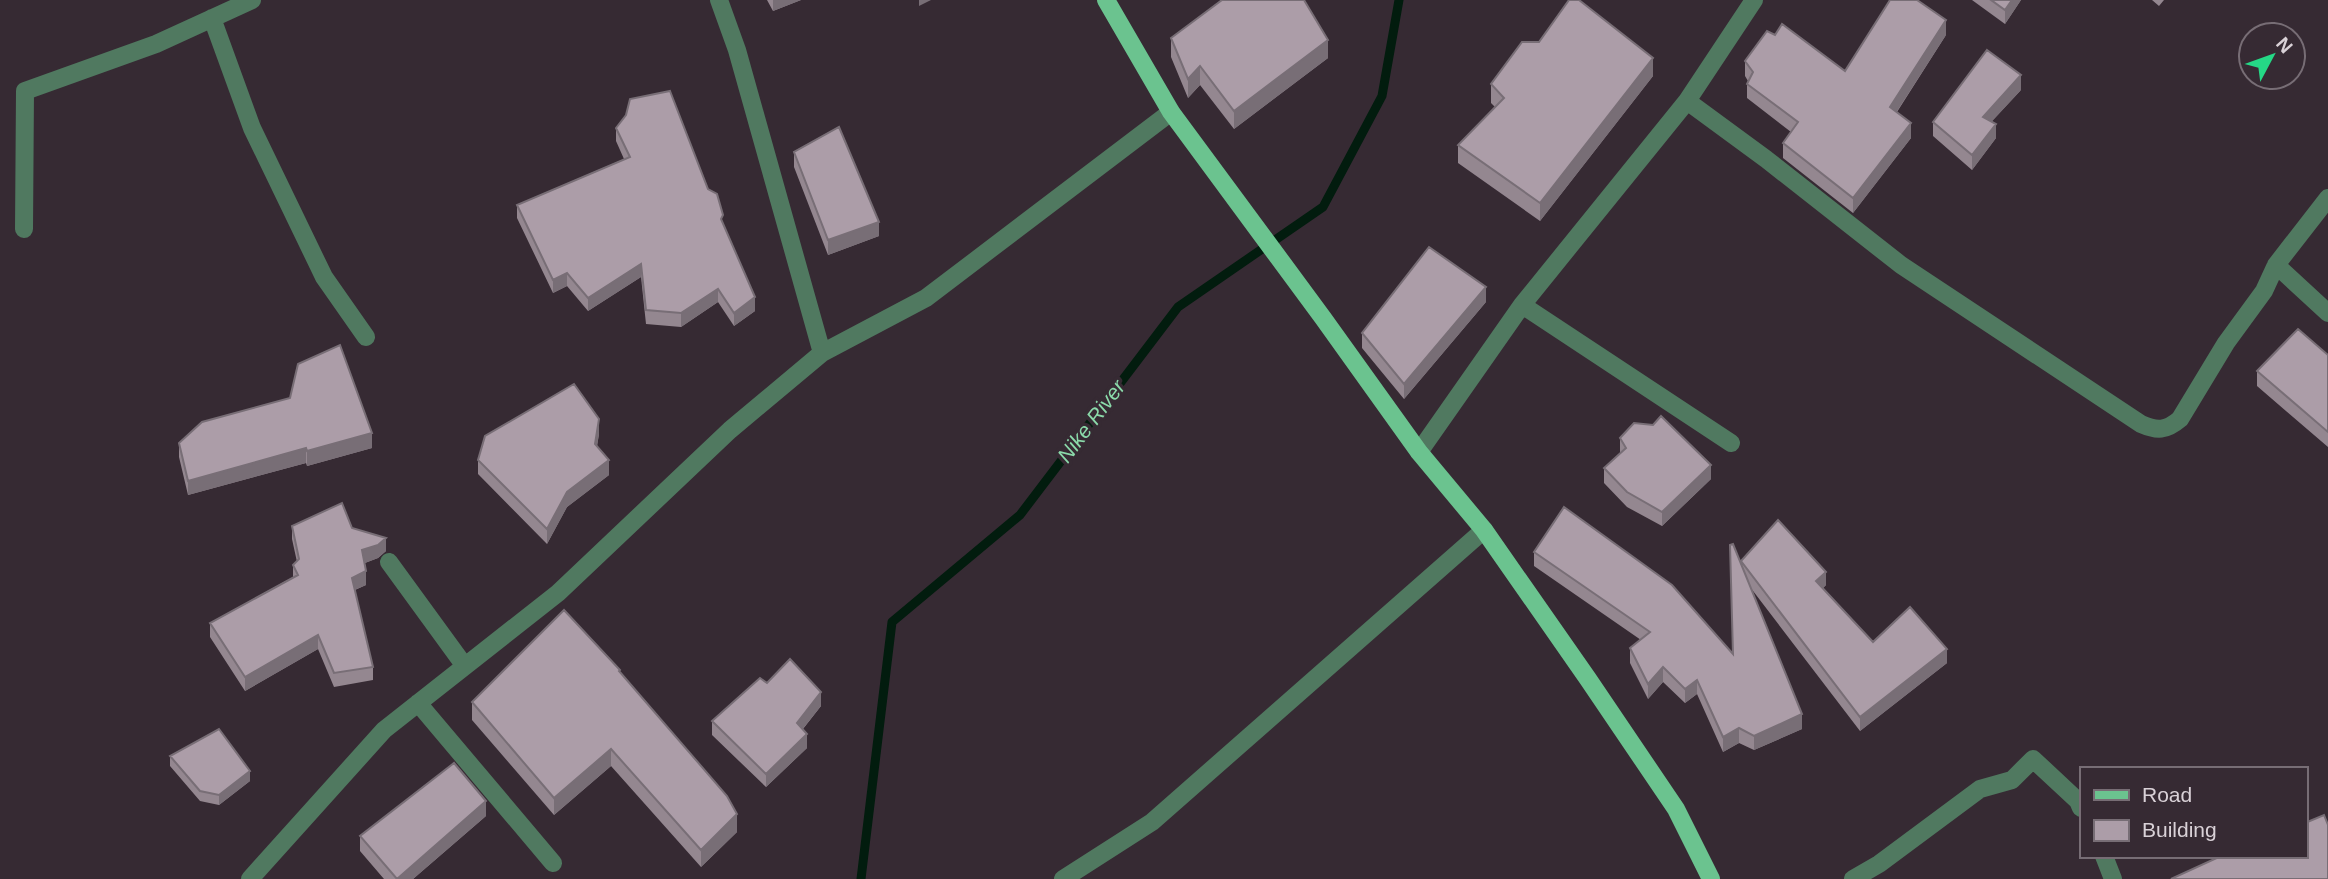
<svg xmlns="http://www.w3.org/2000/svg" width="2328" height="879" viewBox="0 0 2328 879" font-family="Arial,sans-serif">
	<rect width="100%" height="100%" fill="#362a33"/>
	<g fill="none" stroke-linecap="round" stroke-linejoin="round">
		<!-- stream -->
		<path stroke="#021c0e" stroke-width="9" d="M861,879L892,622L1020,515L1178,307L1323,207L1382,96L1399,0"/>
		<!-- minor -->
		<path stroke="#507960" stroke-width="18" d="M719,0L737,50L822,353
			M212,18L252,128L324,277L366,337
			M1687,101L1766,159L1901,265L2141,424C2157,431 2166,431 2180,419L2226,343L2264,291L2276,265L2328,198
			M24,229L25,91L156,44L252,0
			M2276,265L2328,313
			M1522,305L1731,443
			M1419,452L1522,305L1687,101L1754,0
			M389,562L464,665
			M418,703L553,863
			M2104,856L2113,879
			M250,879L384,730L558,593L730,430L822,353L926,298L1171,112
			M1063,879L1152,822L1484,530
			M1853,879L1879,864L1980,789L2012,780L2033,759L2078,801L2081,808"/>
		<!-- major -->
		<path stroke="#6bc38f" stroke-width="18" d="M1106,0L1171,112L1323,318L1419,452L1484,530L1588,679L1676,809L1711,879"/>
	</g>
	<!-- wall -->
	<path fill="#948790" d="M767,0H801L773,11Z
		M1972,0H2021L2005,24Z
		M2152,0H2164L2159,6Z
		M1946,35L1897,112L1911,138L1853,213L1783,158V143L1791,132L1747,98V84L1748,81L1745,76V61L1845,71Z
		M1171,38L1328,58L1234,129L1200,85L1188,98L1171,57Z
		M1653,76L1540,221L1458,163V145L1495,107L1491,103V84Z
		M2021,90L1992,121L1996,138L1972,170L1933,136V122Z
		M616,128L708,189L723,223L755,311L734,326L718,302L681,327L646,324L641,277L588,311L567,286L553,293L517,218V205L624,159L616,141Z
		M794,152L879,236L828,255L794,167Z
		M1486,302L1404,399L1362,348V333Z
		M2328,355V447L2257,386V371Z
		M599,434L597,446L609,475L567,507L547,544L478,474V460Z
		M1620,438L1711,479L1662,526L1627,507L1604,483V468L1620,453Z
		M179,443L372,448L307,466L306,463L188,495L179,457Z
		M292,526L352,528L386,551L378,558L365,563L366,585L355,590L373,667V680L334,687L318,649L245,691L210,637V623L293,577V565L297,562L292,539Z
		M1534,552L1733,653L1741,561L1826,585L1823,588L1873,642L1947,663L1860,731L1750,587L1802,729L1754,750L1739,743L1723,752L1697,694L1685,703L1663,682L1648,699L1630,663V648L1641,640L1534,566Z
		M620,673L737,832L701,867L611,766L554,815L472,720V702Z
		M767,683L821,706L803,729L807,748L766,787L712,735V721Z
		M170,756L250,781L219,805L200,801L170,766Z
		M486,816L413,879H384L360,851V836Z"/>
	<!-- shaded-wall -->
	<path fill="#786e76" d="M773,0H801L773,11Z
		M919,0H931L919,6Z
		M2012,0H2021L2005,24V10Z
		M1946,20V35L1890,122V107Z
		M1328,40V58L1234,129V111Z
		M1653,58V76L1540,221V203Z
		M1200,66V85L1188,98V79Z
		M2021,75V90L1983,131V117Z
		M1911,123V138L1853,213V198Z
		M1996,124V138L1972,170V155Z
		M879,222V236L828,255V240Z
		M641,264V277L588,311V298Z
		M567,273V286L553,293V280Z
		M1486,287V302L1404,399V384Z
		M718,289V302L681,327V313Z
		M755,297V311L734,326V313Z
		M599,419V434L595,458V444Z
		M372,433V448L307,466V451Z
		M306,448V463L188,495V481Z
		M609,460V475L567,507L547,544V529L567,492Z
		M1711,465V479L1662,526V512Z
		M386,538V551L378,558L362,564V550Z
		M366,571V585L352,591V578Z
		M1826,572V585L1816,595V581Z
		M318,635V649L245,691V677Z
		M1947,649V663L1860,731V717Z
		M1663,667V682L1648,699V684Z
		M1697,680V694L1685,703V689Z
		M821,692V706L797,736V723Z
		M1802,714V729L1754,750V736Z
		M1739,728V743L1723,752V737Z
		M807,734V748L766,787V774Z
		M611,749V766L554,815V798Z
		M250,771V781L219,805V795Z
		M486,801V816L413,879H397Z
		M737,814V832L701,867V850Z"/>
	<!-- building -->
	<path fill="#ac9da8" stroke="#786e76" stroke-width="2" d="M1222,0H1304L1328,40L1234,111L1200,66L1188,79L1171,38Z
		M1569,0H1579L1653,58L1540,203L1458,145L1504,98L1491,84L1522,42H1539Z
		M1890,0H1917L1946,20L1890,107L1911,123L1853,198L1783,143L1798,122L1747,84L1753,72L1745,61L1767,31L1775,35L1782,24L1845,71Z
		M1991,0H2012L2005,10Z
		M1987,50L2021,75L1983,117L1996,124L1972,155L1933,122Z
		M670,91L708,189L717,194L723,215L721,219L755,297L734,313L718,289L681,313L646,310L641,264L588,298L567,273L553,280L517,205L630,157L616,128L626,115L630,99Z
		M839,127L879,222L828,240L794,152Z
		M1429,247L1486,287L1404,384L1362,333Z
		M2298,329L2328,355V432L2257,371Z
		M340,345L372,433L307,451L306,448L188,481L179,443L202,422L290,398L298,364Z
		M574,384L599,419L595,444L609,460L567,492L547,529L478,460L485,436Z
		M1661,416L1711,465L1662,512L1627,492L1604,468L1626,448L1620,438L1634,423L1653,425Z
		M342,503L352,528L386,538L378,545L362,550L366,571L352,578L373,667L334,673L318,635L245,677L210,623L298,575L293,565L299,559L292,526Z
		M1564,507L1672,585L1733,654L1730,545L1733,544L1802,714L1754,736L1739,728L1723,737L1697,680L1685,689L1663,667L1648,684L1630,648L1650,632L1534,552Z
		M1778,520L1826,572L1816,581L1873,642L1910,607L1947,649L1860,717L1741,561Z
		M564,610L620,670L619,671L727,796L737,814L701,850L611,749L554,798L472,702Z
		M790,659L821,692L797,723L807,734L766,774L712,721L760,678L767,683Z
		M219,729L250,771L219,795L200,791L170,756Z
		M454,763L486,801L397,879L360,836Z
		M2324,815L2328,825V879H2171L2221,856H2305V823Z"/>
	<g text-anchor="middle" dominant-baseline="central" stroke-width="7" stroke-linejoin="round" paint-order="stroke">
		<!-- water labels -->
		<g font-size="21" font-style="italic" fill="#8bdaaa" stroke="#362a33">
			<text transform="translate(1091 421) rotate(-53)">Nike River</text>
		</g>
	</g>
	<!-- legend -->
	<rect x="2080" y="767" width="228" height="91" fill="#362a33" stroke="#776d75" stroke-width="2"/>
	<rect x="2094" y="790" width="35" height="10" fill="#6bc38f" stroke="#776d75" stroke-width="2"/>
	<text x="2142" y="802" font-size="21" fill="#d9d1d7">Road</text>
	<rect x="2094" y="820" width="35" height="21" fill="#ac9da8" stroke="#776d75" stroke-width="2"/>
	<text x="2142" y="837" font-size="21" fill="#d9d1d7">Building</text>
	<!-- north arrow -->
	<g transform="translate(2272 56) rotate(49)"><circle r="33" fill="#362a33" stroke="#776d75" stroke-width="2"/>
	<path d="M0-5L12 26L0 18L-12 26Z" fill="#25d886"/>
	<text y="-10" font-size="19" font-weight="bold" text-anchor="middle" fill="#d9d1d7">N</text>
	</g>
</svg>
